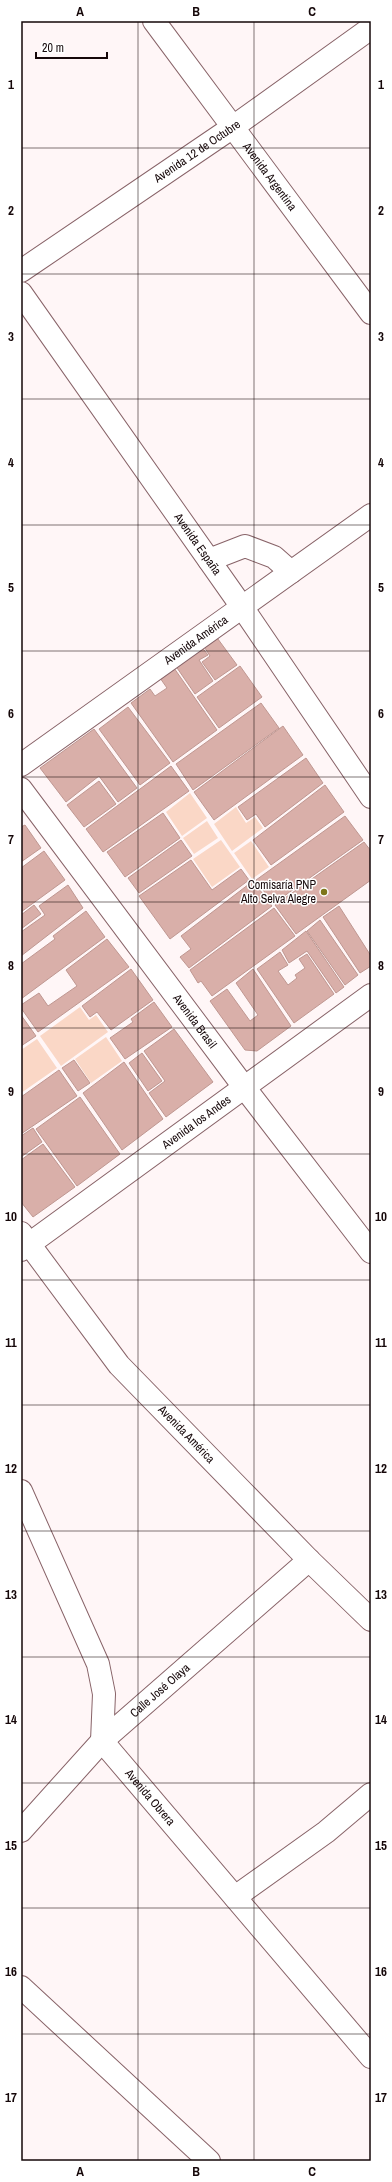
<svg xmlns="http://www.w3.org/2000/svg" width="392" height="2182" viewBox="0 0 392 2182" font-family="'Archivo Narrow',sans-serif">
	<rect width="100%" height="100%" fill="#fff6f7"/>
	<!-- green -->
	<path fill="#fad7c6" d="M190,793L207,818L182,836L166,812Z
		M236,807L246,823L255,817L263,828L232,851L214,824Z
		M207,821L218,838L194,854L183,838Z
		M221,840L240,867L212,887L193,859Z
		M251,841L269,867L252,879L234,853Z
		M80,1007L89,1020L96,1015L108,1032L61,1066L40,1036Z
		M106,1037L122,1061L91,1083L75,1059Z
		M37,1039L57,1068L21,1093V1050Z"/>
	<!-- building -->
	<path fill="#d9afa9" stroke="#bf9791" d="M215,635L237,665L215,680L202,662L210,656L203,645Z
		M201,646L208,655L199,660L213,681L195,694L175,665Z
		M240,666L262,697L219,728L197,697Z
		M174,668L217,730L173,762L131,703L150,689L155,696L167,688L160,678Z
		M261,703L279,728L193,790L176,764Z
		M128,707L170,763L140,785L99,729Z
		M283,726L303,755L214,820L194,792Z
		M94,729L137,788L118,802L99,776L66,802L40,768Z
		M306,758L323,783L265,827L256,814L247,820L238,807Z
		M171,766L189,791L103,852L86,829Z
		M99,781L116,804L84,827L67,805Z
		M325,785L344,812L271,865L253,840Z
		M163,813L180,838L125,877L107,852Z
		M345,816L363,840L273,904L256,880Z
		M25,825L41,848L21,862V827Z
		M181,840L192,856L139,893L128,878Z
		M364,842L371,851V880L296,934L275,905Z
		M44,851L65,880L21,912V868Z
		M191,860L212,890L241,869L249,880L170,939L139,896Z
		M253,881L272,906L189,968L180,957L191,949L181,936Z
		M68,885L83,908L21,956V932L45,915L39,906Z
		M34,905L41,914L21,929V915Z
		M339,906L371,956V966L360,973L323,917Z
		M274,908L295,936L212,996L201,981L198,983L190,970Z
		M86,911L105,937L21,999V964L55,939L53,936Z
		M320,920L358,975L345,985L307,931Z
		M306,931L344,987L336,993L307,951L289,963L282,950Z
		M107,939L129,967L38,1032L21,1008V1005L39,993L48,1006L77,986L66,970Z
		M280,952L288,965L278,971L288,985L297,978L295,975L305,968L299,959L307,954L334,994L294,1023L257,969Z
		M131,969L153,1000L111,1030L97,1012L90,1017L82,1006Z
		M253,969L291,1026L257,1051L245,1050L210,1001L227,989L250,1021L258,1015L236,983Z
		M154,1002L172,1027L125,1059L110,1038L133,1022L131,1019Z
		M21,1015L36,1036L21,1046Z
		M174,1029L213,1082L166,1117L149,1093L165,1081L144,1051Z
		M142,1053L162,1081L148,1091L129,1063Z
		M74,1060L90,1083L78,1091L62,1068Z
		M124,1062L163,1119L122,1150L83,1093Z
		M59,1070L77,1096L21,1134V1097Z
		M80,1097L120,1154L77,1186L36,1129Z
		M33,1128L42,1142L21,1157V1136Z
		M43,1144L75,1187L33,1217L21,1202V1160Z"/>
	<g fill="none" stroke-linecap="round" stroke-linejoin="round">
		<!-- minor casing -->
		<g stroke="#886368" stroke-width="24">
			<g id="minor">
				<path id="s1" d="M154,21L371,313"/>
				<path id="s2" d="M21,271L233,127L371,28"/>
				<path id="s3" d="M21,293L242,607L371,797"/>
				<path d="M209,560L245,546L274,557L291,572"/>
				<path id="s4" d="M21,765L371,515"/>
				<path id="s5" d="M21,789L244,1087L371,1252"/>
				<path id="s6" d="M21,1233L119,1365L309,1560L371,1620"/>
				<path id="s7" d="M21,1250L371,995"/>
				<path id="s8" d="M21,1491L98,1664L104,1694L102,1741L371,2057"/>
				<path id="s9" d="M21,1831L102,1741L309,1560"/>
				<path d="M235,1897L326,1832L371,1794"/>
				<path d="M21,1987L209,2161"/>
			</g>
		</g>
		<!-- minor -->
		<use href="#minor" stroke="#fff" stroke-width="22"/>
	</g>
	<!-- grid -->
	<path fill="none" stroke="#150709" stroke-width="1" stroke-opacity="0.55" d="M138,21V2161M254,21V2161M21,148H371M21,274H371M21,399H371M21,525H371M21,651H371M21,777H371M21,902H371M21,1028H371M21,1154H371M21,1280H371M21,1405H371M21,1531H371M21,1657H371M21,1783H371M21,1908H371M21,2034H371"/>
	<!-- markers -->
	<circle fill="#7d761a" stroke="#fff" stroke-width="1.5" cx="324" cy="892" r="4"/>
	<g text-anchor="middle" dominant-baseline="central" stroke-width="3" stroke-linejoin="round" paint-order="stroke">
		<!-- street labels -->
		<g font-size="12" fill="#150709" stroke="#fff">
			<text stroke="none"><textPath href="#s2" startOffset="213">Avenida 12 de Octubre</textPath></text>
			<text stroke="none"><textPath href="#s1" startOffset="194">Avenida Argentina</textPath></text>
			<text stroke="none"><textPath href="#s3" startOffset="307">Avenida España</textPath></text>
			<text stroke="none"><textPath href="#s4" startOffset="215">Avenida América</textPath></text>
			<text stroke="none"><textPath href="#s5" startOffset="290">Avenida Brasil</textPath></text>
			<text stroke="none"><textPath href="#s7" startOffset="217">Avenida los Andes</textPath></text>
			<text stroke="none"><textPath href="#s6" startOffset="261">Avenida América</textPath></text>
			<text stroke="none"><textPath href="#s9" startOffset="198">Calle José Olaya</textPath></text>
			<text stroke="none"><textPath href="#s8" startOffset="341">Avenida Obrera</textPath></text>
		</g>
		<!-- poi labels -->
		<g font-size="12" fill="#150709" stroke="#fff" text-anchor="end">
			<text x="316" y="885">Comisaría PNP<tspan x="316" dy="14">Alto Selva Alegre</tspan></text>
		</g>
	</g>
	<!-- border -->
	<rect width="392" height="2182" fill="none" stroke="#ffffff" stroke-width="44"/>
	<!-- scale -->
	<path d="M36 52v6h71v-6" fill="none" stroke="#150709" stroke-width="2"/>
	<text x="42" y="52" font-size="12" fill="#150709" stroke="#ffffff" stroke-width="3" paint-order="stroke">20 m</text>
	<rect x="22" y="22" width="348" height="2138" fill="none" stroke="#150709" stroke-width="1.5"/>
	<g font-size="13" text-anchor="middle" font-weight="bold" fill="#150709">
		<text x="80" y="16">A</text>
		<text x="196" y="16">B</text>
		<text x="312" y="16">C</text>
		<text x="11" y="89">1</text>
		<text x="381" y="89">1</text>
		<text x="11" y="215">2</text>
		<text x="381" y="215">2</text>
		<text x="11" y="341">3</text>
		<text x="381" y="341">3</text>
		<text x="11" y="467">4</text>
		<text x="381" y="467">4</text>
		<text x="11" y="592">5</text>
		<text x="381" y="592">5</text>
		<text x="11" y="718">6</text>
		<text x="381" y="718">6</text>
		<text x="11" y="844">7</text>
		<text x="381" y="844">7</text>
		<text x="11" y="970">8</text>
		<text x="381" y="970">8</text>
		<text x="11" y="1096">9</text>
		<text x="381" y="1096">9</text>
		<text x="11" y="1221">10</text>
		<text x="381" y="1221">10</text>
		<text x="11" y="1347">11</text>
		<text x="381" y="1347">11</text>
		<text x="11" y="1473">12</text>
		<text x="381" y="1473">12</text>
		<text x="11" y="1599">13</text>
		<text x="381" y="1599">13</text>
		<text x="11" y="1724">14</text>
		<text x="381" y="1724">14</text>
		<text x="11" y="1850">15</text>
		<text x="381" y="1850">15</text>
		<text x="11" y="1976">16</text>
		<text x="381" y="1976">16</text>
		<text x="11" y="2102">17</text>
		<text x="381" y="2102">17</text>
		<text x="80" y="2176">A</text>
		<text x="196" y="2176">B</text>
		<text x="312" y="2176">C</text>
	</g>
</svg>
